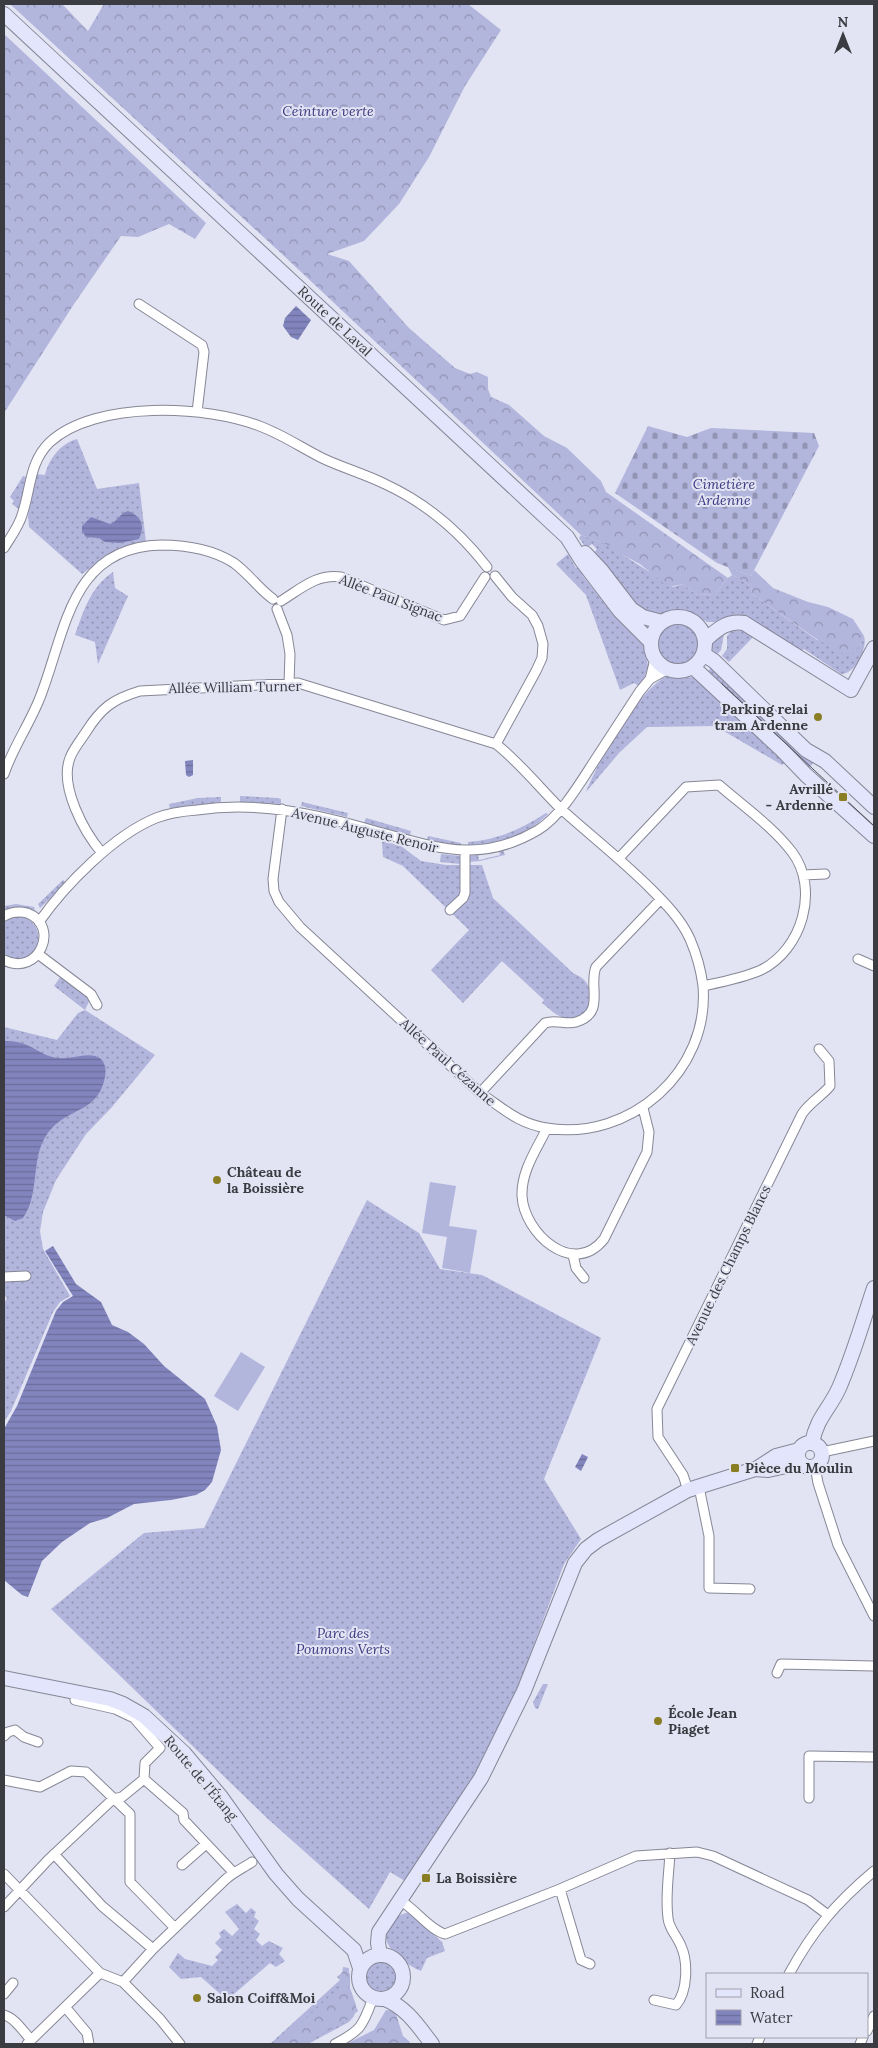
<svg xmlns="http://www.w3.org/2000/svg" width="878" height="2048" viewBox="0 0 878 2048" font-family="Lora,serif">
	<defs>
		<pattern id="grass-dots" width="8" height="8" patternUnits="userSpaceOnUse" patternTransform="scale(1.25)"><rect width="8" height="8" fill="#b2b5dc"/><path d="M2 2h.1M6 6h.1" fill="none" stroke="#9294b4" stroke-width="1.8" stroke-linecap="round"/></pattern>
		<pattern id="forest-crowns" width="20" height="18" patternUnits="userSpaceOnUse" patternTransform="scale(1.25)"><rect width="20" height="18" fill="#b2b5dc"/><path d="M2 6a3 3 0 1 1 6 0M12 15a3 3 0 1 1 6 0" fill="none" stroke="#9294b4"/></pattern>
		<pattern id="cemetery-stones" width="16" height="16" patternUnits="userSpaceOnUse" patternTransform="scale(1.25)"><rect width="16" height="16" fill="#b2b5dc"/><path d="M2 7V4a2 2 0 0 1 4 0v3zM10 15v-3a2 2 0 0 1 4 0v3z" fill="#9294b4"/></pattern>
		<pattern id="water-rules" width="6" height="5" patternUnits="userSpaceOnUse" patternTransform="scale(1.25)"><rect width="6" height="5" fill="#8184bd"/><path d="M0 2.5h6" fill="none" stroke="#6b6d9b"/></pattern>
	</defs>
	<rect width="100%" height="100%" fill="#e2e3f3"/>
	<!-- grass -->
	<path fill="url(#grass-dots)" d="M77,439L97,489L139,483L146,542C120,548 104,558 82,574L29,527L28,516L36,474L45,475C49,459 60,444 77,439Z
		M23,476L27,477L20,510L12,504L14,501L10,497Z
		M581,535L619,549L623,555L673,587L683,584L697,595L715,594L728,578L732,575L751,586L752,594L817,640L860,646L864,636C868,648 855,675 841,674L804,649L800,652L721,622H707L685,610L668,611L658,615L641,611L593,554L597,549L592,544L586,548L579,538Z
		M568,554L576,568L580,566L583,576L611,612L621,619L644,642L648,666L644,679L639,686L634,683L620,690L586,595L556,564Z
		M113,572L115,588L128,596L98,664L95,642L75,635C84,610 90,588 113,572Z
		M656 644a22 22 0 1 1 44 0a22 22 0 1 1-44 0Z
		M732,630L743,631L753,637L729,662L722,656L727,649V636Z
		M724,634L721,650L715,657L711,649L712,642Z
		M713,666L815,761L809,768L706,673Z
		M667,676L675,678L695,677L786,762L782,765L715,726L647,727L619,753L586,792C598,761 638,690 667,676Z
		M240,796L277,798L281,799V804L240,802Z
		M221,797V802L170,809L169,804L198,798Z
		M302,802L348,813L347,817L301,806Z
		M546,813L548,814C526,836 498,845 468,847V842C498,840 521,829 546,813Z
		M366,818L411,831L410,836L364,823Z
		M428,836L461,843V847L427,841Z
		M382,841L401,846L421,861L446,865H482L493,898L573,973C576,975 580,976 583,979C599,993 588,1024 565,1018C556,1016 549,1008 542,1003L544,1000L502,961L463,1003L431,970L469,930L403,866L383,857Z
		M503,850L505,855L480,861L466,862V856L478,855L479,860L500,855L499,851Z
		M441,854L461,856V864L440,862Z
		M63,880L67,883L40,908L38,904Z
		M16,904L34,907L35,910L15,907L4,910L5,906Z
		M16,916C56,920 36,975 4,955V920Z
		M61,976L88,995L90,999L85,1010L155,1055L112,1107L86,1134L56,1180L43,1212L40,1231L43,1249L70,1296L60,1302L53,1312L11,1411L4,1422V1304L7,1298L4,1295V1027L57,1040L78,1013L85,1010L54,986Z
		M367,1200L419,1233L440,1269L482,1275L601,1338L544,1479L581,1539L564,1564L509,1711L465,1795L405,1881L390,1872L369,1909L268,1819L51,1609L144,1533L204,1528Z
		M543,1684H548L538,1709L535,1708L533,1702Z
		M237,1904L246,1913L251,1908L256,1912L254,1917L259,1921L254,1929L260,1934L256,1940L262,1946L269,1941L283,1948L279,1954L285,1961L276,1967L270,1963L227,2000L201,1977L181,1979L169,1967L178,1953L185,1959L212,1966L218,1960L215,1957L222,1950L215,1943L221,1937L219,1933L224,1929L232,1936L239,1929L225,1912Z
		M409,1912L442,1942L445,1951L427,1958L421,1971C410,1967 385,1950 386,1936C387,1930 392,1923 394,1917Z
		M363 1977a18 18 0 1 1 36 0a18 18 0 1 1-36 0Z
		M346,1969L350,1974V1988L356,2005L354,2016L349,2022L308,2044H270L340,1980L337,1977Z"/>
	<!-- forest -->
	<path fill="url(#forest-crowns)" d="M10,4H62L88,31L104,4H468L501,30L465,86L429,157L399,204L364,241L327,254L349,261L409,328L455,368L470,374L477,372L488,377V389L491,397L509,405L544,436L567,448L601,481L606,492L728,578L715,594L697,595L683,584L668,587L640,564L623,555L618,549L581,535L283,255Z
		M4,34L206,223L195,239L169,224L138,237L121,236L74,304L4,413Z
		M728,567L751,576L754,570L773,588L808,602L828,607L853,619L864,636L860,646L851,655L844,654L818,640L752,594L751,586L732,575Z
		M343,1967L349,1968L348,1989L358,2011L346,2021L303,2044H278L341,1986Z
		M386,2010L395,2011L403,2036L410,2042L409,2044H346L374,2030Z"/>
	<!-- cemetery -->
	<path fill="url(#cemetery-stones)" d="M648,426L687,437L711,428L814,433L819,446L751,576L717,563L615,493Z"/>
	<!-- garden -->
	<path fill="#b2b5dc" d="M430,1182L456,1186L449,1226L477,1230L470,1273L442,1268L447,1237L422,1233Z
		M241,1352L265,1367L238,1411L214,1396Z"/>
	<!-- water -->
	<path fill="url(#water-rules)" d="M296,306L311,320L298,340L291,337L283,326L285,318Z
		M128,511C142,517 145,525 139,539L120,543L105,542L99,538L86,537L82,531V526L91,517L110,524C118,521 120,513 128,511Z
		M193,760V775L189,777L186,775L185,761Z
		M4,1041C32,1040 39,1057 59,1058C73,1060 89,1050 101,1059C106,1065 106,1070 105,1077C98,1112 72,1107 52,1128C28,1153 42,1191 23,1218L15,1221L4,1215Z
		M53,1246L76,1284L101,1302L112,1325L128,1332L144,1344L164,1366L205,1399L217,1426L221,1450L212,1482L205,1490L196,1495L171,1500L134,1504L107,1518L90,1523L62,1542L42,1561L28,1597L22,1595L4,1580V1429L17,1406L56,1311L63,1302L73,1296L45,1251Z
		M582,1454L588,1457L581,1471L575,1467Z"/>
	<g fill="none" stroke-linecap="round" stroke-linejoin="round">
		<!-- street casing -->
		<g stroke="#868796" stroke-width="11">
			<path id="street" d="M139,304L202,345L204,352L197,412
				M4,548C10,538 19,526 22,515C31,489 29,462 50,442C96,400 207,405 262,427C283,435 302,448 322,458C343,468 365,474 385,484C426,503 460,532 487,567
				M495,576L512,597L532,615L538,626L543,644L542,658L536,671L496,744
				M281,601C302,588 316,574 341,577L444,620L460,616L485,577
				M277,609L287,635L290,654L289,684
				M650,679L655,659
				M4,774C13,747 31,722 41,695C66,630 71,547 161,545C186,545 212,549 234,563C249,574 259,589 273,599
				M102,853C84,832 59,786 70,758C73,749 81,740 86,732C101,708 113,699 140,691L298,683L496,744C519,762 539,787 560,808C590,835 622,860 650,888C665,903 681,919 690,939C696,953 701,970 703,986C710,1071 630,1142 546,1128C517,1123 503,1108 480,1093L300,927L279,902L274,891L273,879L282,809
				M619,858L686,787L719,785C743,806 772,826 792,852C820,889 802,950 761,970C743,978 722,982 703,986
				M803,875L825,874
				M450,910L463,898L465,893V851
				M4,916C11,912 19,911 27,913C61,925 39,978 4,960
				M39,922C65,885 114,835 156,818C169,813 183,811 197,810C259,801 316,814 375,831C435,847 479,865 538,830C561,816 580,783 595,760C610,737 625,714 640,691L650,679L668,669
				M38,954L91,994L97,1005
				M858,959L874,966
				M480,1093L545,1023C556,1019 566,1025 576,1022C606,1013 588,986 596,967L661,899
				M547,1128C537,1149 521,1171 522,1196C524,1233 573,1278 604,1239L647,1152L649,1132L643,1108
				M573,1255L576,1268L584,1278
				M4,1277L26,1276
				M822,1452L874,1441
				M815,1466L818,1483L838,1545L874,1616
				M699,1487L709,1536V1588L750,1589
				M688,1490L683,1475L658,1437L657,1409L802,1114C810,1102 822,1096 830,1086L829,1061L819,1049
				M777,1673L781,1664L874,1666
				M75,1700L115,1709L134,1718L160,1748L145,1763L144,1779
				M4,1736L8,1732L15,1730L24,1737L38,1742
				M4,1780L40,1787L71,1771L86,1772L130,1814V1882L175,1928
				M809,1798V1756L874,1757
				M54,1854L102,1906L153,1949
				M182,1865L206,1844
				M4,1874L100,1973L123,1982L160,2019L180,2044
				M560,1889L581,1960L590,1964
				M401,1901C415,1909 430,1930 445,1934L560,1889L636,1856L697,1852L713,1856L808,1900L828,1915
				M4,1907L48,1860L113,1799L122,1797L144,1779L183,1813L184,1820L233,1872
				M789,1974C813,1930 836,1903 874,1871
				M123,1982L153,1949L226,1879C234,1872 243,1868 252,1862
				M4,1994L13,1983
				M654,2000L676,2005C688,1991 688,1961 681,1946C677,1936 669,1929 668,1918C665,1897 669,1874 670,1853
				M66,2008L87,2033L89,2044
				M4,2015C15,2018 23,2031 31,2040
				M867,2031L874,2016
				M27,2044L100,1973
				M335,2044C362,2030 363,2025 373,1998
				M757,2044L760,2037
				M860,2044L863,2037"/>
		</g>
		<!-- secondary casing -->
		<g stroke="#868796" stroke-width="16">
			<path id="secondary" d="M4,14L567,537L582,561L620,611L651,642
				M585,553L601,570L631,609L643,617L662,622
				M651 644a27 27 0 1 1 54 0a27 27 0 1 1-54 0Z
				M705,640C717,630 727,620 744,623L851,690L874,648
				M703,654L714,661L782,727L806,750L825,761L874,807
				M693,667L782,750L806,775L874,836
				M798 1455a12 12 0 1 1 24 0a12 12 0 1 1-24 0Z
				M812,1443C817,1417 829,1410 839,1388C853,1356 863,1321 874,1288
				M756,1469L776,1456L799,1450
				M4,1678L110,1699L123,1704L144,1716L184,1753L221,1797L276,1874L298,1899L354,1950L360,1968
				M359 1977a22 22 0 1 1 44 0a22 22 0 1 1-44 0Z
				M380,1955L378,1943L379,1932L481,1778L524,1691L575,1563L586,1549L598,1540L688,1490L755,1469L768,1470L800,1463
				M385,1999C407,2008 418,2026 432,2044"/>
		</g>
		<!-- street -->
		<use href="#street" stroke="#fff" stroke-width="9"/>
		<!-- secondary -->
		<use href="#secondary" stroke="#e3e5fd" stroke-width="14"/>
		<!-- tram -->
		<path stroke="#52535a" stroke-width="1" d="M722,684L874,826"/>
	</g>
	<!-- markers -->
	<g fill="#8a7e24" stroke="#e2e3f3" stroke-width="2">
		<circle cx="818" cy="717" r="5"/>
		<rect x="838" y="792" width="10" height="10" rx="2.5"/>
		<circle cx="217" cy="1180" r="5"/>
		<rect x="730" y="1463" width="10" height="10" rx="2.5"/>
		<circle cx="658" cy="1721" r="5"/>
		<rect x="421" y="1873" width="10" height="10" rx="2.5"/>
		<circle cx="197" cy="1998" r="5"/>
	</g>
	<g text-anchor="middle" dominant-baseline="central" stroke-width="4" stroke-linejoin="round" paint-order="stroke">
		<!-- park labels -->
		<g font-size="14" font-style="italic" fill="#3c3980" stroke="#e2e3f3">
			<text x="328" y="111">Ceinture verte</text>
			<text x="724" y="484">Cimetière<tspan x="724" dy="16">Ardenne</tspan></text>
			<text x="343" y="1633">Parc des<tspan x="343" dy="16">Poumons Verts</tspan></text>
		</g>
		<!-- street labels -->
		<g font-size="14" fill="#3b3c42" stroke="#e2e3f3">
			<text transform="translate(335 321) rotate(43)">Route de Laval</text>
			<text transform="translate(391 598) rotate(21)">Allée Paul Signac</text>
			<text transform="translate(235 687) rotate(-1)">Allée William Turner</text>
			<text transform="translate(365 830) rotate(14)">Avenue Auguste Renoir</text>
			<text transform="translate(448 1062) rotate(42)">Allée Paul Cézanne</text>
			<text transform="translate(728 1265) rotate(-64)">Avenue des Champs Blancs</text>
			<text transform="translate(201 1778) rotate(50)">Route de l'Étang</text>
		</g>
		<!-- poi labels -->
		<g font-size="14" font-weight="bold" fill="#3b3c42" stroke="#e2e3f3" text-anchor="start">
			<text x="808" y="709" text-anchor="end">Parking relai<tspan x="808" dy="16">tram Ardenne</tspan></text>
			<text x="833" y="789" text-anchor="end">Avrillé<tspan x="833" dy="16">- Ardenne</tspan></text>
			<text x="227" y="1172">Château de<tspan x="227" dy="16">la Boissière</tspan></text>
			<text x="745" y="1468">Pièce du Moulin</text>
			<text x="668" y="1713">École Jean<tspan x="668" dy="16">Piaget</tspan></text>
			<text x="436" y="1878">La Boissière</text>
			<text x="207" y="1998">Salon Coiff&amp;Moi</text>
		</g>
	</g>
	<!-- border -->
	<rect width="878" height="2048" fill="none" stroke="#3b3c42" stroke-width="10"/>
	<!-- legend -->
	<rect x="706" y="1973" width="162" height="65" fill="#e2e3f3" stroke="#9fa0ac"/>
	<rect x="716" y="1989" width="25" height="8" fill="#e3e5fd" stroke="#9fa0ac"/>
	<text x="750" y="1998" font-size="15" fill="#3b3c42">Road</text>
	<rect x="716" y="2010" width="25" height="15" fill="url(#water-rules)" stroke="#9fa0ac"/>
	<text x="750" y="2023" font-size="15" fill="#3b3c42">Water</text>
	<!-- north arrow -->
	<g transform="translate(843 35)" stroke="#e2e3f3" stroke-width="4" paint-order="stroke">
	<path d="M0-4L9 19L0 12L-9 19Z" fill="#3b3c42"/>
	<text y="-8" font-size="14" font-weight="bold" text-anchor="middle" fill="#3b3c42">N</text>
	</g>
</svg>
